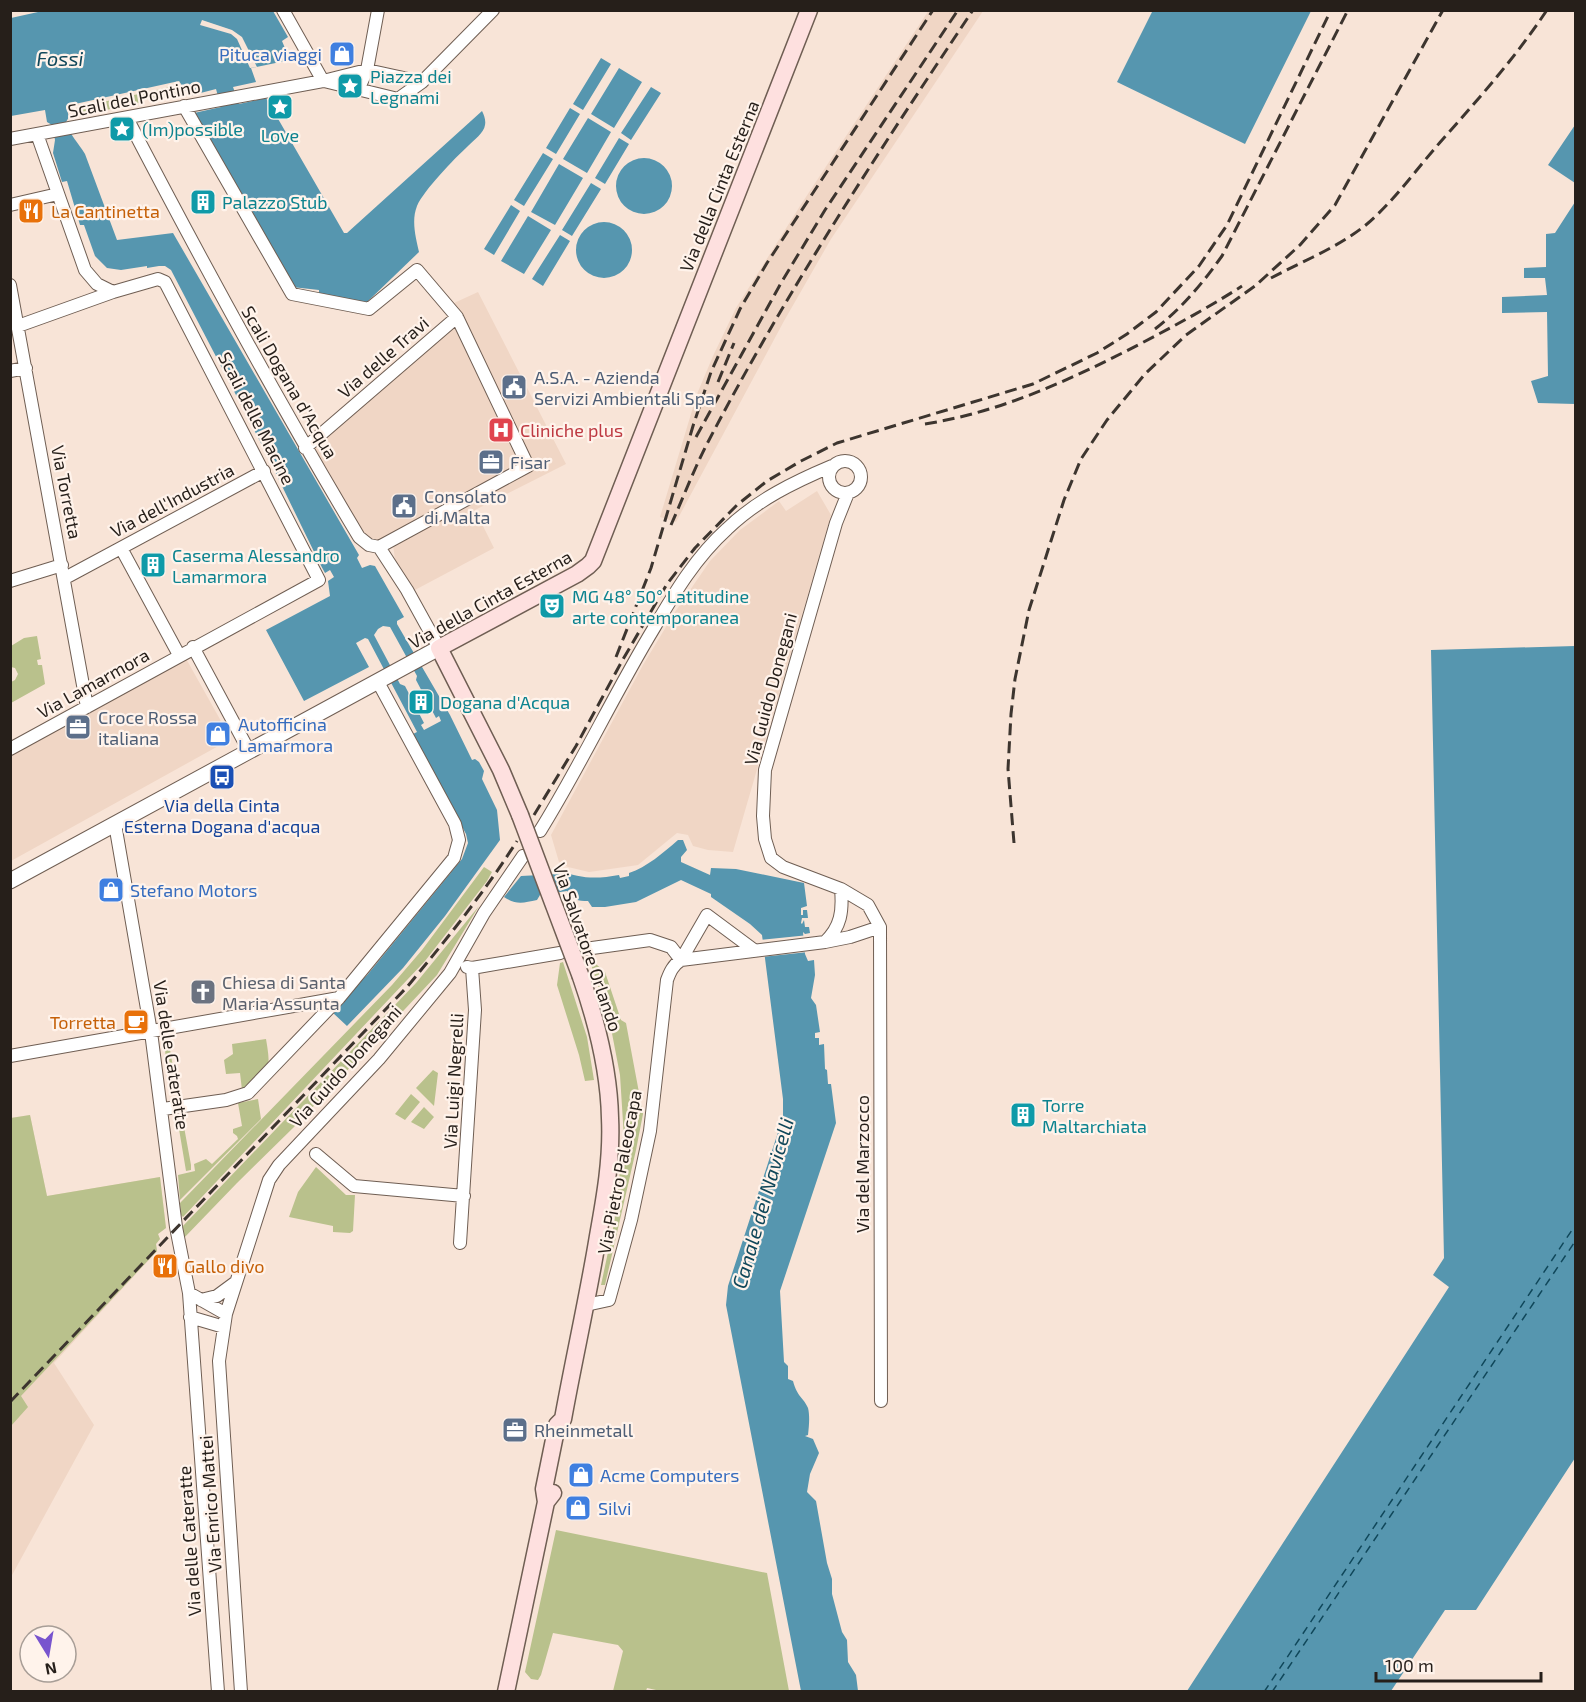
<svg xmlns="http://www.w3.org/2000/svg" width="1586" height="1702" viewBox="0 0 1586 1702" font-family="'Exo 2',sans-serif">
	<rect width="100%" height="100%" fill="#f8e4d7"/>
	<!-- built -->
	<path fill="#f0d6c5" d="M929,10L983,11L831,239L784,321L676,522L660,517L697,394L713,356L736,308L800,206Z
		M478,292L566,464L475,510L494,548L413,591L395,560L393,544L367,539L310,443L455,321L496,386L454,303Z
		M817,491L831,515L733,852L708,850L693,846L688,835L677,833L638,865L589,872L568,867L559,862L551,835L643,665L675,612L710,561L740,530L779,501L786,511Z
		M184,655L231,739L11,861L10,753Z
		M30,1115L47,1196L160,1177L166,1228L158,1234L160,1239L156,1244L157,1251L54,1363L94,1425L11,1577L10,1118Z"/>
	<!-- green -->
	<path fill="#b9c18c" d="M174,86L178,95L154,100L151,96L138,98L139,103L73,117L72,109Z
		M37,636L41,659L37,660L38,665H42L45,684L11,703V682L15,680L18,674L15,668L11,667V646L24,638Z
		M484,867L492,872L487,881L425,961L183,1217L181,1215L180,1203L392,985L422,950Z
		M479,906L437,975L294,1127L237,1183L183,1239L182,1227L416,983Z
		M589,958L605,972L621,1020L626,1023L643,1114L636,1150L605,1285H601L614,1224L620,1171L624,1161V1138L620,1075L610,1023Z
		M563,962L587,1037L594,1080L585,1081L579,1055L557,985L560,963Z
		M266,1039C272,1074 269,1068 242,1090L240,1073L226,1074L224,1060L233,1054L232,1044Z
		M164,1043H169L177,1092L170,1088Z
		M433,1070L438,1073L434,1106L416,1088Z
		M411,1094L420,1102L405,1120L395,1114Z
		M258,1099L261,1119L180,1200L178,1175L195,1171L194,1164L206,1159L212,1164L238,1139L237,1136L233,1133V1129L242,1126L238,1103Z
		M424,1107L434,1117L424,1129L411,1122Z
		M30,1115L47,1196L160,1177L166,1228L158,1234L160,1239L156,1244L157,1251L21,1396L28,1407L11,1426V1118Z
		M182,1116L191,1165V1170L186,1171L177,1117Z
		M316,1167L346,1195H355L353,1231L350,1233L333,1232V1226L289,1217L298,1192Z
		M556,1530L767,1573L789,1691L665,1692L647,1688L646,1691H613L623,1651L618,1645L553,1633L541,1675L538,1680L531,1679L525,1672Z"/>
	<!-- water -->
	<path fill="#5696af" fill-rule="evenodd" d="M47,10L273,11L288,37L282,41L290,60L251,68L256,82L233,87L239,104L266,98L344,233H347L482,111C484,115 486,120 485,125C484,133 474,140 468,146C454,159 424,190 417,206C411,221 416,238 419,252L365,304L319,295V290L292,287L194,113L221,107L216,89L189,96L179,81L66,106L69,117L66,122C70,136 78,142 85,154L117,240L173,233L359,555L357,558L362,568L370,565L375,566L404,617L397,621V624L450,715L472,760L475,759L479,762L484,771L482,779L497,810L500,840L445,916L403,968L347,1026L332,1012L368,974L462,859L468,843L466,834L413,734L417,732L368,639L365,638L356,643L369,667L304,701L266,630L330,596L328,581L334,577L330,570L325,573L319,562L263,447L171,270L165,266H159L147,268V266L121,270L107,268L95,256L84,225H80L67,181L62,182L53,153L55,140L52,125L47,122L45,110L11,116V18ZM383,626L390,627L417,676L416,680L436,718L439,716L441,721L424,730L421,725L424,723L405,686L400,684L374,635L378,629Z
		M1153,10L1311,11L1245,144L1117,82Z
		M601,58L611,64L583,110L573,104Z
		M619,68L642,82L614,128L591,114Z
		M651,87L661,93L631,140L621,133Z
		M570,108L580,114L556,154L546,148Z
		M588,118L611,132L587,173L563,159Z
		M1575,125V183L1548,165Z
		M619,138L629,144L605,184L595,178Z
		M543,153L553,159L524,206L514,200Z
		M616 186a28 28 0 1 1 56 0a28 28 0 1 1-56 0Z
		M559,164L583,178L555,225L531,212Z
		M591,183L601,189L572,236L562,230Z
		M1575,202V404L1538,403L1531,381L1548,376L1547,312L1502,313V297L1547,295L1545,278H1524V268L1546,267V234L1555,233Z
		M511,205L520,211L494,255L484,249Z
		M528,216L551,230L524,274L501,261Z
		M576 250a28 28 0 1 1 56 0a28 28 0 1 1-56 0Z
		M560,235L570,241L543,286L532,279Z
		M1575,646V1458L1476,1610H1445L1391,1691H1187L1449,1287L1433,1275L1444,1258L1431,650Z
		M678,840H683L687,850L681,857V862L710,875L711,868L736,869L804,883L807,906L801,908V915H803V910H807L808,918H802L801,923L802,924L804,920L805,927H809L810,933L805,934L803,932L805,954L808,961L814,960L815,975L811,998L816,1005L820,1032L815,1033V1038H819V1045L824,1044L825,1069L827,1070L828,1084H831L836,1123L780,1291L784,1362L788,1366V1379L793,1381C797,1397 804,1398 808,1408C810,1416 809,1426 808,1435L805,1436L813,1439L819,1453L810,1474L807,1492L816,1501L827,1563L832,1579V1594L842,1632L847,1640L848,1662L856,1675L858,1691H801L726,1305L728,1286L783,1117V1099L762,935L750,924L711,897V894L681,880L636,902L605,907H592L588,901C578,901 572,900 567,891L540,895L537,900C523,903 516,905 504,897L521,876L560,874L559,870C580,879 597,879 619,875L620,878L629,876V873C647,867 663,853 678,840Z"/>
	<!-- pier -->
	<path fill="#f8e4d7" d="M202,20L232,30L242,37L257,67L250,68L237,39L231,34L200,25Z
		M809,935L806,937L808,952L762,957L760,940Z"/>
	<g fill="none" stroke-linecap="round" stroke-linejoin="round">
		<!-- ferry -->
		<path stroke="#10475a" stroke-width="1.5" stroke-dasharray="8 6" stroke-linecap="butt" d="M1264,1692L1576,1224
			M1272,1692L1576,1240"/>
		<!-- minor casing -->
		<g stroke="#6f5e53" stroke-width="14">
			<path id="minor" d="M283,10L323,81
				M324,81L398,99L422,82L493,10
				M358,90L367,70L378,10
				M184,106L292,294L369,309L417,270L457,317L528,466L379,547
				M127,118C201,260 277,400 359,537L369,545L379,547
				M10,139L323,81L367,70L422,82
				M10,205L58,194
				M10,285L87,707
				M18,326L113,292
				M10,371L26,368
				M305,448L457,317
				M829 477a16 16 0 1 1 32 0a16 16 0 1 1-32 0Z
				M848,493L836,523L765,770L763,816L765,839L771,858L783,867L841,889L868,905L880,927L881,1401
				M379,547L407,590L439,648
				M121,548L179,655
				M65,578L264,471
				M10,581L62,565
				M193,647L249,751
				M10,749L319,580L165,282L158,279L113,292L97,284L85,270L37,134
				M115,824L151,1032L176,1227L189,1293L218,1692
				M540,831C581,765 614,694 654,628C675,592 696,557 727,529C757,500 794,482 832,466
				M825,942L850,937L880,927
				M585,949L650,940L671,947L681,960
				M681,960L825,942C841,927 843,911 841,889
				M467,967L472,968L560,953
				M10,1056L339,998
				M163,1109L226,1100L248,1093L339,998L454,858L459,840L455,824L378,682
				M316,1154L354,1186L464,1196
				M460,1243L475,1010L472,968
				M189,1293L226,1314
				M201,1300L217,1296L236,1282
				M586,1305L609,1300L631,1220L650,1131L667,980C670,972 673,965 681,960L707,915L754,950
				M190,1317L224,1327
				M241,1692L219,1361L226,1314L269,1180L279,1165L379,1059L450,973L484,913L523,856"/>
		</g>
		<!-- tertiary casing -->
		<g stroke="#6f5e53" stroke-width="17">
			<path id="tertiary" d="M10,881L439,648"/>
		</g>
		<!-- secondary casing -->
		<g stroke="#6f5e53" stroke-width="19">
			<path id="secondary" d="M520,815L501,770L439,648L577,574L588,566L593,561L809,10
				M546,1502L544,1489L557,1425L563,1419C574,1358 588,1297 598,1236C605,1197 612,1158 610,1118C609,1069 597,1023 581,977
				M506,1692L546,1502L553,1493"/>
		</g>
		<!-- minor -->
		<use href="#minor" stroke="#fff" stroke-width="12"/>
		<!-- tertiary -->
		<use href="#tertiary" stroke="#fff" stroke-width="15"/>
		<!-- secondary -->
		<use href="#secondary" stroke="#fee0df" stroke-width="16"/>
		<!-- rail -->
		<path stroke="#3d352f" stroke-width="3" stroke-dasharray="12 6" stroke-linecap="butt" d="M1271,278C1303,261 1339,247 1367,224C1396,199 1418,167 1443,139C1481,96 1515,58 1547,10
			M1155,329C1182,308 1202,284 1222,256L1348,10
			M718,382L734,343
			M925,424C1001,412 1070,380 1138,345C1174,326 1208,308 1242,286
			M696,437L781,283L825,210L958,10
			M671,525C683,498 694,469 708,442C786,292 879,151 973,10
			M616,657L651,568L693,426L711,372L740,309L767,263L933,10
			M534,815L576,746L622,661L667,584L695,548L737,505L767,481L801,461L837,443L1033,384L1097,353L1127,334L1156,312L1199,266L1227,225L1331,10
			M1014,843L1008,769L1011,714L1015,679L1029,610L1064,500L1081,459L1107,420L1145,374L1186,335L1255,286L1300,245L1335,205L1443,10
			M10,1402L407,987C446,940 484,893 517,841
			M10,1446H11"/>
		<!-- secondary-bridge casing -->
		<g stroke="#6f5e53" stroke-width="19" stroke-linecap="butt">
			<path id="secondary-bridge" d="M520,815L581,977"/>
		</g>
		<!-- secondary-bridge -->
		<use href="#secondary-bridge" stroke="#fee0df" stroke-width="16"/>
	</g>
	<!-- icons -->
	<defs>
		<g id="shop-square" transform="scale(1.35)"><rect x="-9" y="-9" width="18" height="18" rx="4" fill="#3f7fe0" stroke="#fff3eb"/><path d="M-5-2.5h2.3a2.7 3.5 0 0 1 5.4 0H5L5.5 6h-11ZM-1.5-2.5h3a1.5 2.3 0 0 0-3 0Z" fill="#fff"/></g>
		<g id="sight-square" transform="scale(1.35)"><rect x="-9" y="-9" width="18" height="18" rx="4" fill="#0f9aa8" stroke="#fff3eb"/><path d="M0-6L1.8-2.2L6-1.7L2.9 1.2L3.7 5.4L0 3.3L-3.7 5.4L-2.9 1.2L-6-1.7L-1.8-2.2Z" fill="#fff"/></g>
		<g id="building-square" transform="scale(1.35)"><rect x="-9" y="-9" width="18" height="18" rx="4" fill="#0f9aa8" stroke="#fff3eb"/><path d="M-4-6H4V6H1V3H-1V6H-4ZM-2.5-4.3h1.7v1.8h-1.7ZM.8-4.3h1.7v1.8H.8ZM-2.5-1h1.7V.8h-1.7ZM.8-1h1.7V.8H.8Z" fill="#fff"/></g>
		<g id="restaurant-square" transform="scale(1.35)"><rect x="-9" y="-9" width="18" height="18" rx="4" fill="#e8710a" stroke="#fff3eb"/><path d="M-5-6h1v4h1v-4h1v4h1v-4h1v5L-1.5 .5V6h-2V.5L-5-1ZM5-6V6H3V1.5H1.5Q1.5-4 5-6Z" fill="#fff"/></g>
		<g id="civic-square" transform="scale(1.35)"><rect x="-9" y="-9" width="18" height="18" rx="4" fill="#5c6f8a" stroke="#fff3eb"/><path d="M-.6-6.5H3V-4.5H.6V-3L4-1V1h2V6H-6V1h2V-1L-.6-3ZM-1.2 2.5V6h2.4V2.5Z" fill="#fff"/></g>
		<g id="hospital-square" transform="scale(1.35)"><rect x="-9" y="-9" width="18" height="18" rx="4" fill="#e0444e" stroke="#fff3eb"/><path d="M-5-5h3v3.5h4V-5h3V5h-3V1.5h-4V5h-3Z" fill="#fff"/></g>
		<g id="office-square" transform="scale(1.35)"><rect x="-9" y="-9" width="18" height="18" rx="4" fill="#5c6f8a" stroke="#fff3eb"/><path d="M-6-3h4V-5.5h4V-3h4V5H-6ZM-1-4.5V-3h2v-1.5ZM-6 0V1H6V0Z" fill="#fff"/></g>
		<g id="theatre-square" transform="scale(1.35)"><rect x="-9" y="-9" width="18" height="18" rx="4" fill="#0f9aa8" stroke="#fff3eb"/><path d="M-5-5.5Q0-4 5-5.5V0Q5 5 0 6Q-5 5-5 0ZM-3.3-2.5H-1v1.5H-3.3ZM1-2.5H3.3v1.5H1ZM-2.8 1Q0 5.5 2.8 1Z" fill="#fff"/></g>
		<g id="bus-square" transform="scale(1.35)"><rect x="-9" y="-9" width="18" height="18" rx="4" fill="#1a4fb4" stroke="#fff3eb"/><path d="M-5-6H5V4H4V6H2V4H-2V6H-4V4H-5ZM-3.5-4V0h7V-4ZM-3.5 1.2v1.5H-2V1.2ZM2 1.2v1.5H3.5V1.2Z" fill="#fff"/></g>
		<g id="church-square" transform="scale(1.35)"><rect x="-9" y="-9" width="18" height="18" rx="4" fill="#6b7280" stroke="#fff3eb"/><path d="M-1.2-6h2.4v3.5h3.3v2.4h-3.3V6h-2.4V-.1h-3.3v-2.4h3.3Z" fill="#fff"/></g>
		<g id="cafe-square" transform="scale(1.35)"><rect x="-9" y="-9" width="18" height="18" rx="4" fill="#e8710a" stroke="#fff3eb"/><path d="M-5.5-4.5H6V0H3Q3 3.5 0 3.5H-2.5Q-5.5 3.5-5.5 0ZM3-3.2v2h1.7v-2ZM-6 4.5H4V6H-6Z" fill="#fff"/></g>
	</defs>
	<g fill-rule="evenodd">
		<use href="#shop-square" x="342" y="54"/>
		<use href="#sight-square" x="350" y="86"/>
		<use href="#sight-square" x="280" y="107"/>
		<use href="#sight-square" x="122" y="129"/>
		<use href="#building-square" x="203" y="202"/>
		<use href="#restaurant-square" x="31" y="211"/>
		<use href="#civic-square" x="514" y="387"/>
		<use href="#hospital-square" x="501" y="430"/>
		<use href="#office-square" x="491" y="462"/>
		<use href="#civic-square" x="404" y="506"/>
		<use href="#building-square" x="153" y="565"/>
		<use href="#theatre-square" x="552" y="606"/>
		<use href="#building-square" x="421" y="702"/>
		<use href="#office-square" x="78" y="727"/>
		<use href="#shop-square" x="218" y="734"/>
		<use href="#bus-square" x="222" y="777"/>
		<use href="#shop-square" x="111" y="890"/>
		<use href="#church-square" x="203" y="992"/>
		<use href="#cafe-square" x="136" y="1022"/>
		<use href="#building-square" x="1023" y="1115"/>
		<use href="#restaurant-square" x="165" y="1266"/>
		<use href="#office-square" x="515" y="1430"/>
		<use href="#shop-square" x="581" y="1475"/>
		<use href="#shop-square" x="578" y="1508"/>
	</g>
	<g text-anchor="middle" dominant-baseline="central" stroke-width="4.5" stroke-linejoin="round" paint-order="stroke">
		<!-- shop labels -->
		<g font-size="18" fill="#366cbe" stroke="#fff3eb" text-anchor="start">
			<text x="322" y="54" text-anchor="end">Pituca viaggi</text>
			<text x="238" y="724">Autofficina<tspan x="238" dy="21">Lamarmora</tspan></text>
			<text x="130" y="890">Stefano Motors</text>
			<text x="600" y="1475">Acme Computers</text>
			<text x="598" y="1508">Silvi</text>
		</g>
		<!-- culture labels -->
		<g font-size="18" fill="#0d838f" stroke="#fff3eb" text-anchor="start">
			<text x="370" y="76">Piazza dei<tspan x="370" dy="21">Legnami</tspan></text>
			<text x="142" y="129">(Im)possible</text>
			<text x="280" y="135" text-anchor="middle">Love</text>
			<text x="222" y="202">Palazzo Stub</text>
			<text x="172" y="555">Caserma Alessandro<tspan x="172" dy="21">Lamarmora</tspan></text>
			<text x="572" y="596">MG 48° 50° Latitudine<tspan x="572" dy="21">arte contemporanea</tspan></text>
			<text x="440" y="702">Dogana d'Acqua</text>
			<text x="1042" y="1105">Torre<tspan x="1042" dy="21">Maltarchiata</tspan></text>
		</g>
		<!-- street labels -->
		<g font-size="18" fill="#261f1a" stroke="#fff3eb">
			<text transform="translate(134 98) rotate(-11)">Scali del Pontino</text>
			<text transform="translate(719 186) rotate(-68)">Via della Cinta Esterna</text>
			<text transform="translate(383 357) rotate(-41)">Via delle Travi</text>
			<text transform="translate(290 382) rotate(60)">Scali Dogana d'Acqua</text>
			<text transform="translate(257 418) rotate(63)">Scali delle Macine</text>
			<text transform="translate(67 492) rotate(79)">Via Torretta</text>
			<text transform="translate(172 500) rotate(-28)">Via dell'Industria</text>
			<text transform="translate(490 599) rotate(-29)">Via della Cinta Esterna</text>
			<text transform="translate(93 683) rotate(-29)">Via Lamarmora</text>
			<text transform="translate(770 689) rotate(-75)">Via Guido Donegani</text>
			<text transform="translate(588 947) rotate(71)">Via Salvatore Orlando</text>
			<text transform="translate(172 1055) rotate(81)">Via delle Cateratte</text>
			<text transform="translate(345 1066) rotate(-48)">Via Guido Donegani</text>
			<text transform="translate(453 1081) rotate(-87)">Via Luigi Negrelli</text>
			<text transform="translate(862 1164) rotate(-90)">Via del Marzocco</text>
			<text transform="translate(619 1172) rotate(-79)">Via Pietro Paleocapa</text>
			<text transform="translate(210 1504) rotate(-94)">Via Enrico Mattei</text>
			<text transform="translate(189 1541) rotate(-94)">Via delle Cateratte</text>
		</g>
		<!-- food labels -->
		<g font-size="18" fill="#c56008" stroke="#fff3eb" text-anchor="start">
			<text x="51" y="211">La Cantinetta</text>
			<text x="116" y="1022" text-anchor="end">Torretta</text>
			<text x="184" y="1266">Gallo divo</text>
		</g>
		<!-- service labels -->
		<g font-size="18" fill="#4e5e75" stroke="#fff3eb" text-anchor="start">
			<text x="534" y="377">A.S.A. - Azienda<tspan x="534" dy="21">Servizi Ambientali Spa</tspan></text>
			<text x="510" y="462">Fisar</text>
			<text x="424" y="496">Consolato<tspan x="424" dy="21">di Malta</tspan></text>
			<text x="98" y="717">Croce Rossa<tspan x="98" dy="21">italiana</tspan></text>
			<text x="534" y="1430">Rheinmetall</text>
		</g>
		<!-- health labels -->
		<g font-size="18" fill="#be3a42" stroke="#fff3eb" text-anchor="start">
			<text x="520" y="430">Cliniche plus</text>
		</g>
		<!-- transit labels -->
		<g font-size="18" fill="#164399" stroke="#fff3eb">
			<text x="222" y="805">Via della Cinta<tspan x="222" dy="21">Esterna Dogana d'acqua</tspan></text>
		</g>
		<!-- worship labels -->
		<g font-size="18" fill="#5b616d" stroke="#fff3eb" text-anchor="start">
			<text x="222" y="982">Chiesa di Santa<tspan x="222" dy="21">Maria Assunta</tspan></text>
		</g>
		<!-- water labels -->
		<g font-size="20" font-style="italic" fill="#10475a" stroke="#fff3eb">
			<text x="60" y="58">Fossi</text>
			<text transform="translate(762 1203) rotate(-74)">Canale dei Navicelli</text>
		</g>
	</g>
	<!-- border -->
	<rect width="1586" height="1702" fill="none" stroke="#261f1a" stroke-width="24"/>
	<!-- north arrow -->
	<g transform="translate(48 1654) rotate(169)"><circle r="28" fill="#fff3eb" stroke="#a89e97" stroke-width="1.5"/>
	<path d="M0-4.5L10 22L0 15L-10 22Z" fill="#7854ce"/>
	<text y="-9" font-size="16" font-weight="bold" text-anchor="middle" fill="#261f1a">N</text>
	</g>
	<!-- scale -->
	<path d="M1376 1672v9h165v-9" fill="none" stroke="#261f1a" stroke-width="3"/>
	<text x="1385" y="1672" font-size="18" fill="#261f1a" stroke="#fff3eb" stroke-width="4.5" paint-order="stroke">100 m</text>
</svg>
